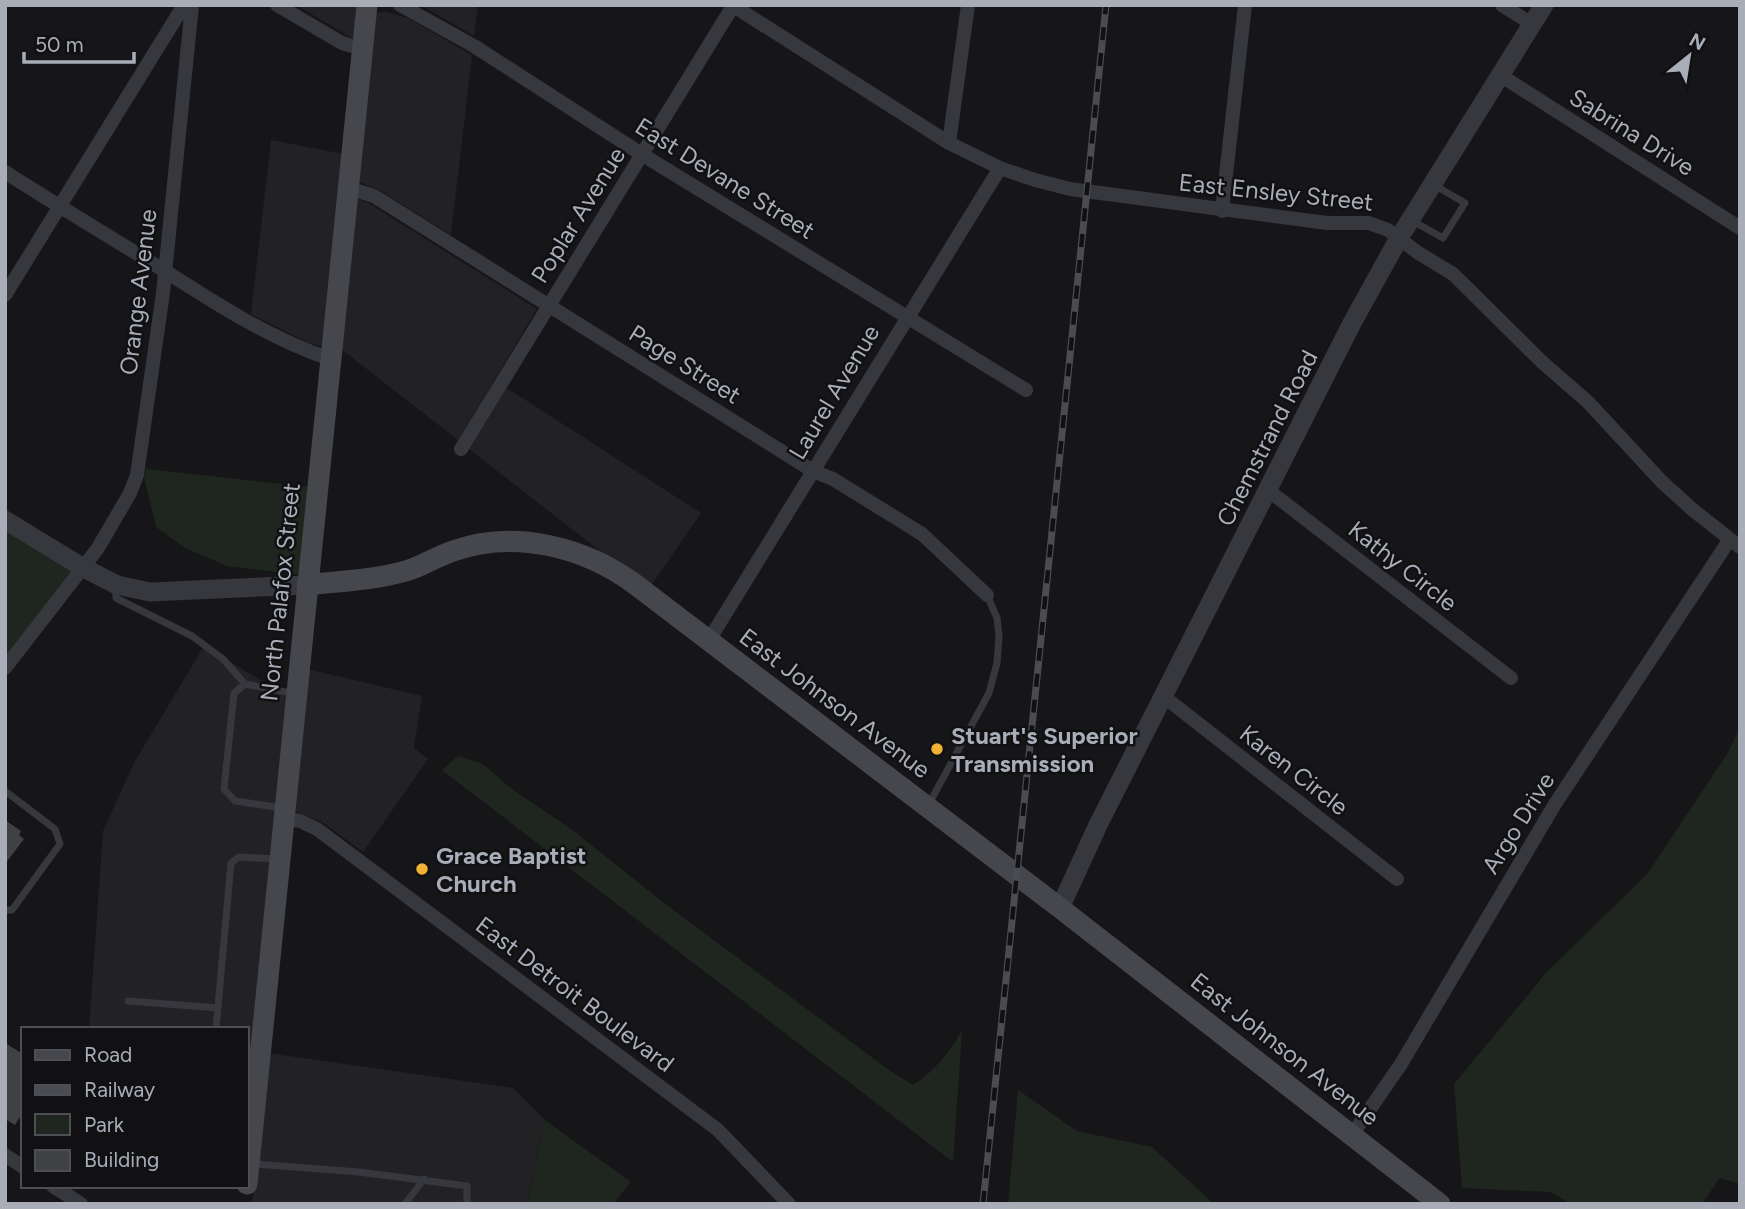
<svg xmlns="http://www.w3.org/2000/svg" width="1745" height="1209" viewBox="0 0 1745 1209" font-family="Figtree,sans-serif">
	<rect width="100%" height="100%" fill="#161618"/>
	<!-- built -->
	<path fill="#222225" d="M296,5H359L355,39L350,37Z
		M421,5H478L474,36Z
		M385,12L408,18L472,55L451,235L378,189L356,181L374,13Z
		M271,140L344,154L324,347L309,343L251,314Z
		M355,198L370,204L537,309L458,440L341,349Z
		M507,388L701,513L651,586L605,555L469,449Z
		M204,646L289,697L247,1112V1029H89L103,831L134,763Z
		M307,669L422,696L414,748L428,759L363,852L322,822L294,811Z
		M268,1053L513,1088L545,1120L527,1204H252Z"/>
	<!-- green -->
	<path fill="#1e261f" d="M146,469L310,487L301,575L227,566L185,548L156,527L144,477Z
		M5,520L82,567L5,668Z
		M1740,728V1184L1720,1178L1702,1204H1571L1551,1192L1462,1188L1454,1084L1546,973L1648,873L1727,754Z
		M458,756L483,764L509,787L571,829L668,906L889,1070L913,1085C935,1071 949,1053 962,1030L953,1162L442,770Z
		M1018,1090L1077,1131L1152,1147L1214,1204H1008Z
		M545,1120L631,1182L613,1204H527Z"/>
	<!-- building -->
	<path fill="#404145" d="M5,820L21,831L19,835L24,839L5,864Z
		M5,1043L23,1054V1112L15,1125L5,1119Z"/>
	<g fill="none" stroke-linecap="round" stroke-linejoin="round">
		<!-- service -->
		<path stroke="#37383d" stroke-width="7" d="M1411,220L1443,238L1465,203L1434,185
			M116,588V598L192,636L223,659L245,684L296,694
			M245,684L234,693L224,789L235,801L282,808
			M5,791L55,829L60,844L12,910H5
			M929,804L989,693L997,663L999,636L997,618L987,595
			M128,1001L218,1008
			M216,1029L231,863L239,857L278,859
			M253,1164L359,1172L467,1186V1204
			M405,1204L424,1179"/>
		<!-- minor -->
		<path stroke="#37383d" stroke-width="14" d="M277,5L342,43L362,49
			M400,5L474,46L643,155L1026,390
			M732,5L949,143L1000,168L1035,180L1070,189L1327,223H1369L1388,230L1417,252L1453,274L1542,362L1588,402L1662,482L1693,510L1740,547
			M1502,5L1532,24
			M1500,75L1740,228
			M949,143L968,5
			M5,172C58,206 112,238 165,271C218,305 271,339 330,359
			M348,188L374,196L813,471L833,479L922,534L987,595
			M1222,211L1245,5
			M5,295L184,5
			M461,449L733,6
			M1268,490L1511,678
			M709,640L1000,168
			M5,668L98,548L130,493L137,475L163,293L192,5
			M1163,696L1397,879
			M284,818L300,821L317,829L718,1130L789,1204
			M1352,1135L1401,1064L1555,804L1730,539
			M5,1155L23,1167
			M53,1186L81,1204"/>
		<!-- tertiary -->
		<path stroke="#37383d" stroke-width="19" d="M5,520L82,567L117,585L150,592L307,585
			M1060,908L1098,825L1352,323L1399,238L1544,5"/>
		<!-- secondary -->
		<path stroke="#45474d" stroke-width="21" d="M307,585C340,581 377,580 409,570C424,565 438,556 453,551C515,529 585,547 636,585L1060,908L1440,1204
			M247,1184L367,5"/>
		<!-- rail casing -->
		<g stroke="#4a4c52" stroke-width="7">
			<path id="rail" d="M983,1204L1106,5"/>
		</g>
		<!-- rail -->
		<use href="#rail" stroke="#111113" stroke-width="4.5" stroke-dasharray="13" stroke-linecap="butt"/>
	</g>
	<!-- markers -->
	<g fill="#f2b134" stroke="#111113" stroke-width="2.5">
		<circle cx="937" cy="749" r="7"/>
		<circle cx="422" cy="869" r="7"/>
	</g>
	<g text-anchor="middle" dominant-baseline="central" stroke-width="5" stroke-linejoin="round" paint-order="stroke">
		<!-- street labels -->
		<g font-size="24" fill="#a8adb8" stroke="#111113">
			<text transform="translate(1632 132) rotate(32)">Sabrina Drive</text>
			<text transform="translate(725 178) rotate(32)">East Devane Street</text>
			<text transform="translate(1276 192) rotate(6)">East Ensley Street</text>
			<text transform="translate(578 215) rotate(-58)">Poplar Avenue</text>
			<text transform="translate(138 292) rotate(-83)">Orange Avenue</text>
			<text transform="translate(685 364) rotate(32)">Page Street</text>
			<text transform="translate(834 392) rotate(-59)">Laurel Avenue</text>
			<text transform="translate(1267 438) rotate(-63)">Chemstrand Road</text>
			<text transform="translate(1403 566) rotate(38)">Kathy Circle</text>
			<text transform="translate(280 592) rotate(-84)">North Palafox Street</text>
			<text transform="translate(835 703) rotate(37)">East Johnson Avenue</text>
			<text transform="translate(1294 770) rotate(38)">Karen Circle</text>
			<text transform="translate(1518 823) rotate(-58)">Argo Drive</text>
			<text transform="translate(575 994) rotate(37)">East Detroit Boulevard</text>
			<text transform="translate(1285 1049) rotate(38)">East Johnson Avenue</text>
		</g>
		<!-- poi labels -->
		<g font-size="24" font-weight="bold" fill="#a8adb8" stroke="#111113" text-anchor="start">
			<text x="951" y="735">Stuart's Superior<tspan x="951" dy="28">Transmission</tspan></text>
			<text x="436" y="855">Grace Baptist<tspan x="436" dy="28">Church</tspan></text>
		</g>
	</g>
	<!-- border -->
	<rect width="1745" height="1209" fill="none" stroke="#a8adb8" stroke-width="14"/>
	<!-- legend -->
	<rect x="21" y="1027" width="228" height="161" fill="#111113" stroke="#4d4f55" stroke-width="2"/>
	<rect x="35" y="1050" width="35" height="10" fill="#45474d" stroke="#4d4f55" stroke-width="2"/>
	<text x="84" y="1062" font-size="21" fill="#a8adb8">Road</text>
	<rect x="35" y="1085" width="35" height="10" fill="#4a4c52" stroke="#4d4f55" stroke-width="2"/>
	<text x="84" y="1097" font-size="21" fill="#a8adb8">Railway</text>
	<rect x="35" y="1114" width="35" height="21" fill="#1e261f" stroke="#4d4f55" stroke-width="2"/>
	<text x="84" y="1132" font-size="21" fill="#a8adb8">Park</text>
	<rect x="35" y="1150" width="35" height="21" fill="#404145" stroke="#4d4f55" stroke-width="2"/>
	<text x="84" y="1167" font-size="21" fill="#a8adb8">Building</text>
	<!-- north arrow -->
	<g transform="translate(1689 56) rotate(30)" stroke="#111113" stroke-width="5" paint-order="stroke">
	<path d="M0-5L12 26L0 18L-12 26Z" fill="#a8adb8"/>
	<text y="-10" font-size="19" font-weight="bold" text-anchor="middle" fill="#a8adb8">N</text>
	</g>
	<!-- scale -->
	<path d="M24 52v10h110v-10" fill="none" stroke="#a8adb8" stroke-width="3.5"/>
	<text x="35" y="52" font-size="21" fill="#a8adb8" stroke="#111113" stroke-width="5" paint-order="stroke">50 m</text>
</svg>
